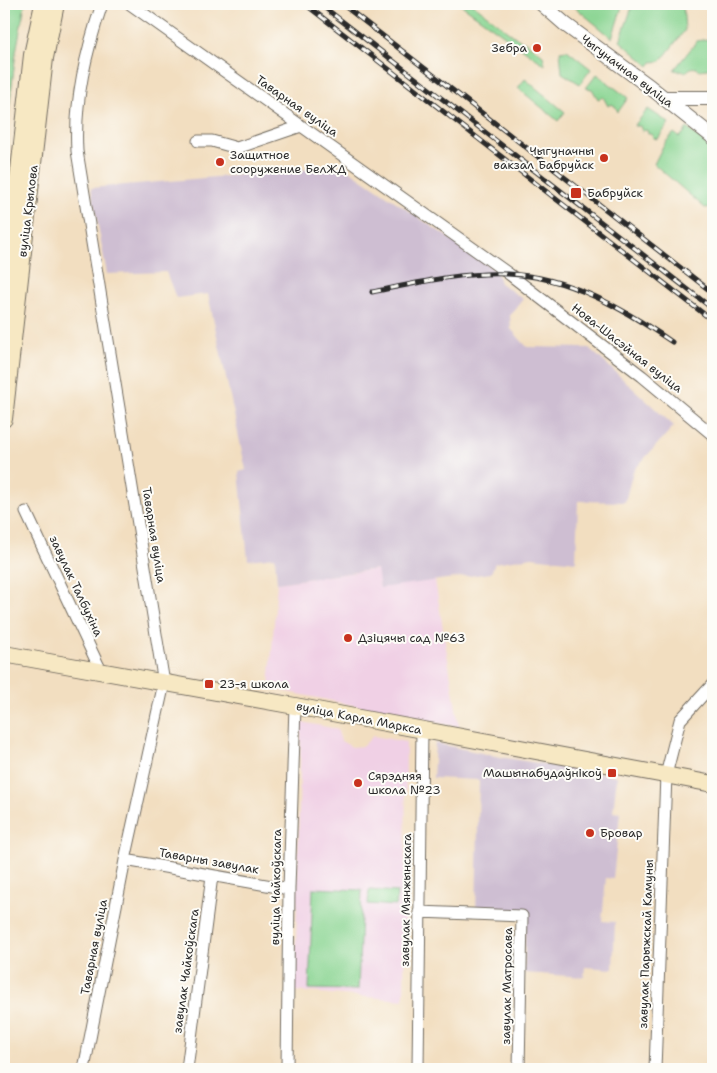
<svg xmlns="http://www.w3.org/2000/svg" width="717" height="1073" viewBox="0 0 717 1073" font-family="'Shantell Sans',sans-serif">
	<rect width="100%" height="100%" fill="#fdfcf7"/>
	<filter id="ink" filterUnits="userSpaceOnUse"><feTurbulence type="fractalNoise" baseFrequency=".02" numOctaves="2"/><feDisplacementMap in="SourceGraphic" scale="10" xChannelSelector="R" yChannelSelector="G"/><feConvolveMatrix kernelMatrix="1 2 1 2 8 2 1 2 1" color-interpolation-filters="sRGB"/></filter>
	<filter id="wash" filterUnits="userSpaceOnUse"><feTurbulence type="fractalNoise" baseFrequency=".0096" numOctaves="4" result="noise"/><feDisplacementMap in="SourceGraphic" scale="20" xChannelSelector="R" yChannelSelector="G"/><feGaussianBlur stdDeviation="1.12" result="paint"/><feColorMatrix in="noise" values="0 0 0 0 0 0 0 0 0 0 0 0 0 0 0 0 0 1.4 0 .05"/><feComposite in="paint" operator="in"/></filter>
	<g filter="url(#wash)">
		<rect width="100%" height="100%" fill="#f2dec0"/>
		<!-- built -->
		<path fill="#f0d0e5" d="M378,569L380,587L435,580L459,727L269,688L277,583Z
			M301,722L337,729L341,741L352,747L363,746L373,736L406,742L404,1000L295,991Z"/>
		<!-- industrial -->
		<path fill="#cebed2" d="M343,166L496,270L500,283L523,299L510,315L511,329L527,347L589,348L674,426L633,471L625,502L578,501L576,562L532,557L495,563L491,573L380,588L377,569L277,583L275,557L248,560L239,472L246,470L208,294L176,298L166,272L107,274L91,188Z
			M435,743L500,757L617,776L613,812L620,813L613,879L606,878L602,921L615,922L613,969L585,967L584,977L524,973L526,913L476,911L479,780L433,778Z"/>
		<!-- green -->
		<path fill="#88d491" stroke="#5a805e" d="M4,4H25L16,52L4,151Z
			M460,4H473L518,39L527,43L543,55L545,65Z
			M571,4H623L612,38Z
			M633,4H683L685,30L661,61L652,62L649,66L620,41Z
			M713,38V68L700,70C694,66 691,67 686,72L674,70L697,41Z
			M567,50L591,69L580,84L562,73L560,51Z
			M597,74L628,98L618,112L615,106L611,104L608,106L603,97L598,99L592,89L586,88Z
			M525,79L565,112L558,121L518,88Z
			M648,109L669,123L658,139L653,138L652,134H648L647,130L642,131L640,126H634Z
			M687,128L713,150V207L705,208L654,164L664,144L674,133L679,137L684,133Z
			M313,888L362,890L358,990L309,989Z
			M369,890L397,892L396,906L368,904Z"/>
	</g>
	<g filter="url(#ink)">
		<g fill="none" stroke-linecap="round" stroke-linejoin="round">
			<!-- minor casing -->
			<g stroke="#716a5f" stroke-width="13">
				<path id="minor" d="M130,4L509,274L642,376L713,435
					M198,141H212L237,148L301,126
					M26,512L101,671
					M125,860L289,889
					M419,912L522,916L519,1069
					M84,1069L125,860L164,683L77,151C74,100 86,52 102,4
					M187,1069L212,876
					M287,1069L289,889L295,706
					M418,1069L422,730
					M655,1069L666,775L680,720L713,684"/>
			</g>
			<!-- tertiary casing -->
			<g stroke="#716a5f" stroke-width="16">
				<path id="tertiary" d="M542,4L566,25L650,87L713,137
					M663,98H713"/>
			</g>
			<!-- secondary casing -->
			<g stroke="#716a5f" stroke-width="18">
				<path id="secondary" d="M4,303L32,55L43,4
					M4,419L45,58L56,4
					M4,654L295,706L713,784"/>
			</g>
			<!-- minor -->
			<use href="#minor" stroke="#fff" stroke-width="11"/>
			<!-- tertiary -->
			<use href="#tertiary" stroke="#fff" stroke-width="14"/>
			<!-- secondary -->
			<use href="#secondary" stroke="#f7e8c3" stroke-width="16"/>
			<!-- rail casing -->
			<g stroke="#2b2b2b" stroke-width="5">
				<path id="rail" d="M305,4L713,321
					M320,4L713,309
					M342,4L713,293
					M372,292C417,283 462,272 508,274C568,276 624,309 672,342"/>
			</g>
			<!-- rail -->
			<use href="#rail" stroke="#fdfcf7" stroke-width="3" stroke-dasharray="9" stroke-linecap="butt"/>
		</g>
	</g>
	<!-- markers -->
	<g fill="#c8321e" stroke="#fdfcf7" stroke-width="2">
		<circle cx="537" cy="48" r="5"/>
		<circle cx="604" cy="158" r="5"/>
		<circle cx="220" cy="162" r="5"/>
		<rect x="570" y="187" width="12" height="12" rx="2.5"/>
		<circle cx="348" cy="638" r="5"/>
		<rect x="204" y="679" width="10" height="10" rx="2.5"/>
		<rect x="607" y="768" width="10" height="10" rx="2.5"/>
		<circle cx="358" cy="783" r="5"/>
		<circle cx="590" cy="833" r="5"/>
	</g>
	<g text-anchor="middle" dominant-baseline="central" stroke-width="4" stroke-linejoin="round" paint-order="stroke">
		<!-- poi labels -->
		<g font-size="12" fill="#2b2b2b" stroke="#fdfcf7" text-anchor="start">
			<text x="527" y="48" text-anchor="end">Зебра</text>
			<text x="594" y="151" text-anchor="end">Чыгуначны<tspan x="594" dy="14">вакзал Бабруйск</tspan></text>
			<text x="230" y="155">Защитное<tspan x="230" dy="14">сооружение БелЖД</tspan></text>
			<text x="587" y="193">Бабруйск</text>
			<text x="358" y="638">Дзіцячы сад №63</text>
			<text x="219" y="684">23-я школа</text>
			<text x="602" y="773" text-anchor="end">Машынабудаўнікоў</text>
			<text x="368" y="776">Сярэдняя<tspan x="368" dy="14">школа №23</tspan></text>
			<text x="600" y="833">Бровар</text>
		</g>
		<!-- street labels -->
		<g font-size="12" fill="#2b2b2b" stroke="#fdfcf7">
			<text transform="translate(627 71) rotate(37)">Чыгуначная вуліца</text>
			<text transform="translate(297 106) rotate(35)">Таварная вуліца</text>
			<text transform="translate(28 211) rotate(-83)">вуліца Крылова</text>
			<text transform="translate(627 348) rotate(38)">Нова-Шасэйная вуліца</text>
			<text transform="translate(154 535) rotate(81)">Таварная вуліца</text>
			<text transform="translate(76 586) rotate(65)">завулак Талбухіна</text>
			<text transform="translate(359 718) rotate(11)">вуліца Карла Маркса</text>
			<text transform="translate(209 861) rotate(10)">Таварны завулак</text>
			<text transform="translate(276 887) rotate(-89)">вуліца Чайкоўскага</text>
			<text transform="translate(406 900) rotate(-89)">завулак Мянжынскага</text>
			<text transform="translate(646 944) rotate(-88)">завулак Парыжскай Камуны</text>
			<text transform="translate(94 947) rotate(-79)">Таварная вуліца</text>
			<text transform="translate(186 971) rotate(-82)">завулак Чайкоўскага</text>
			<text transform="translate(507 986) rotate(-89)">завулак Матросава</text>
		</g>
	</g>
	<!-- margin -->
	<rect width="717" height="1073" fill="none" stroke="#fdfcf7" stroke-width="20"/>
</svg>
